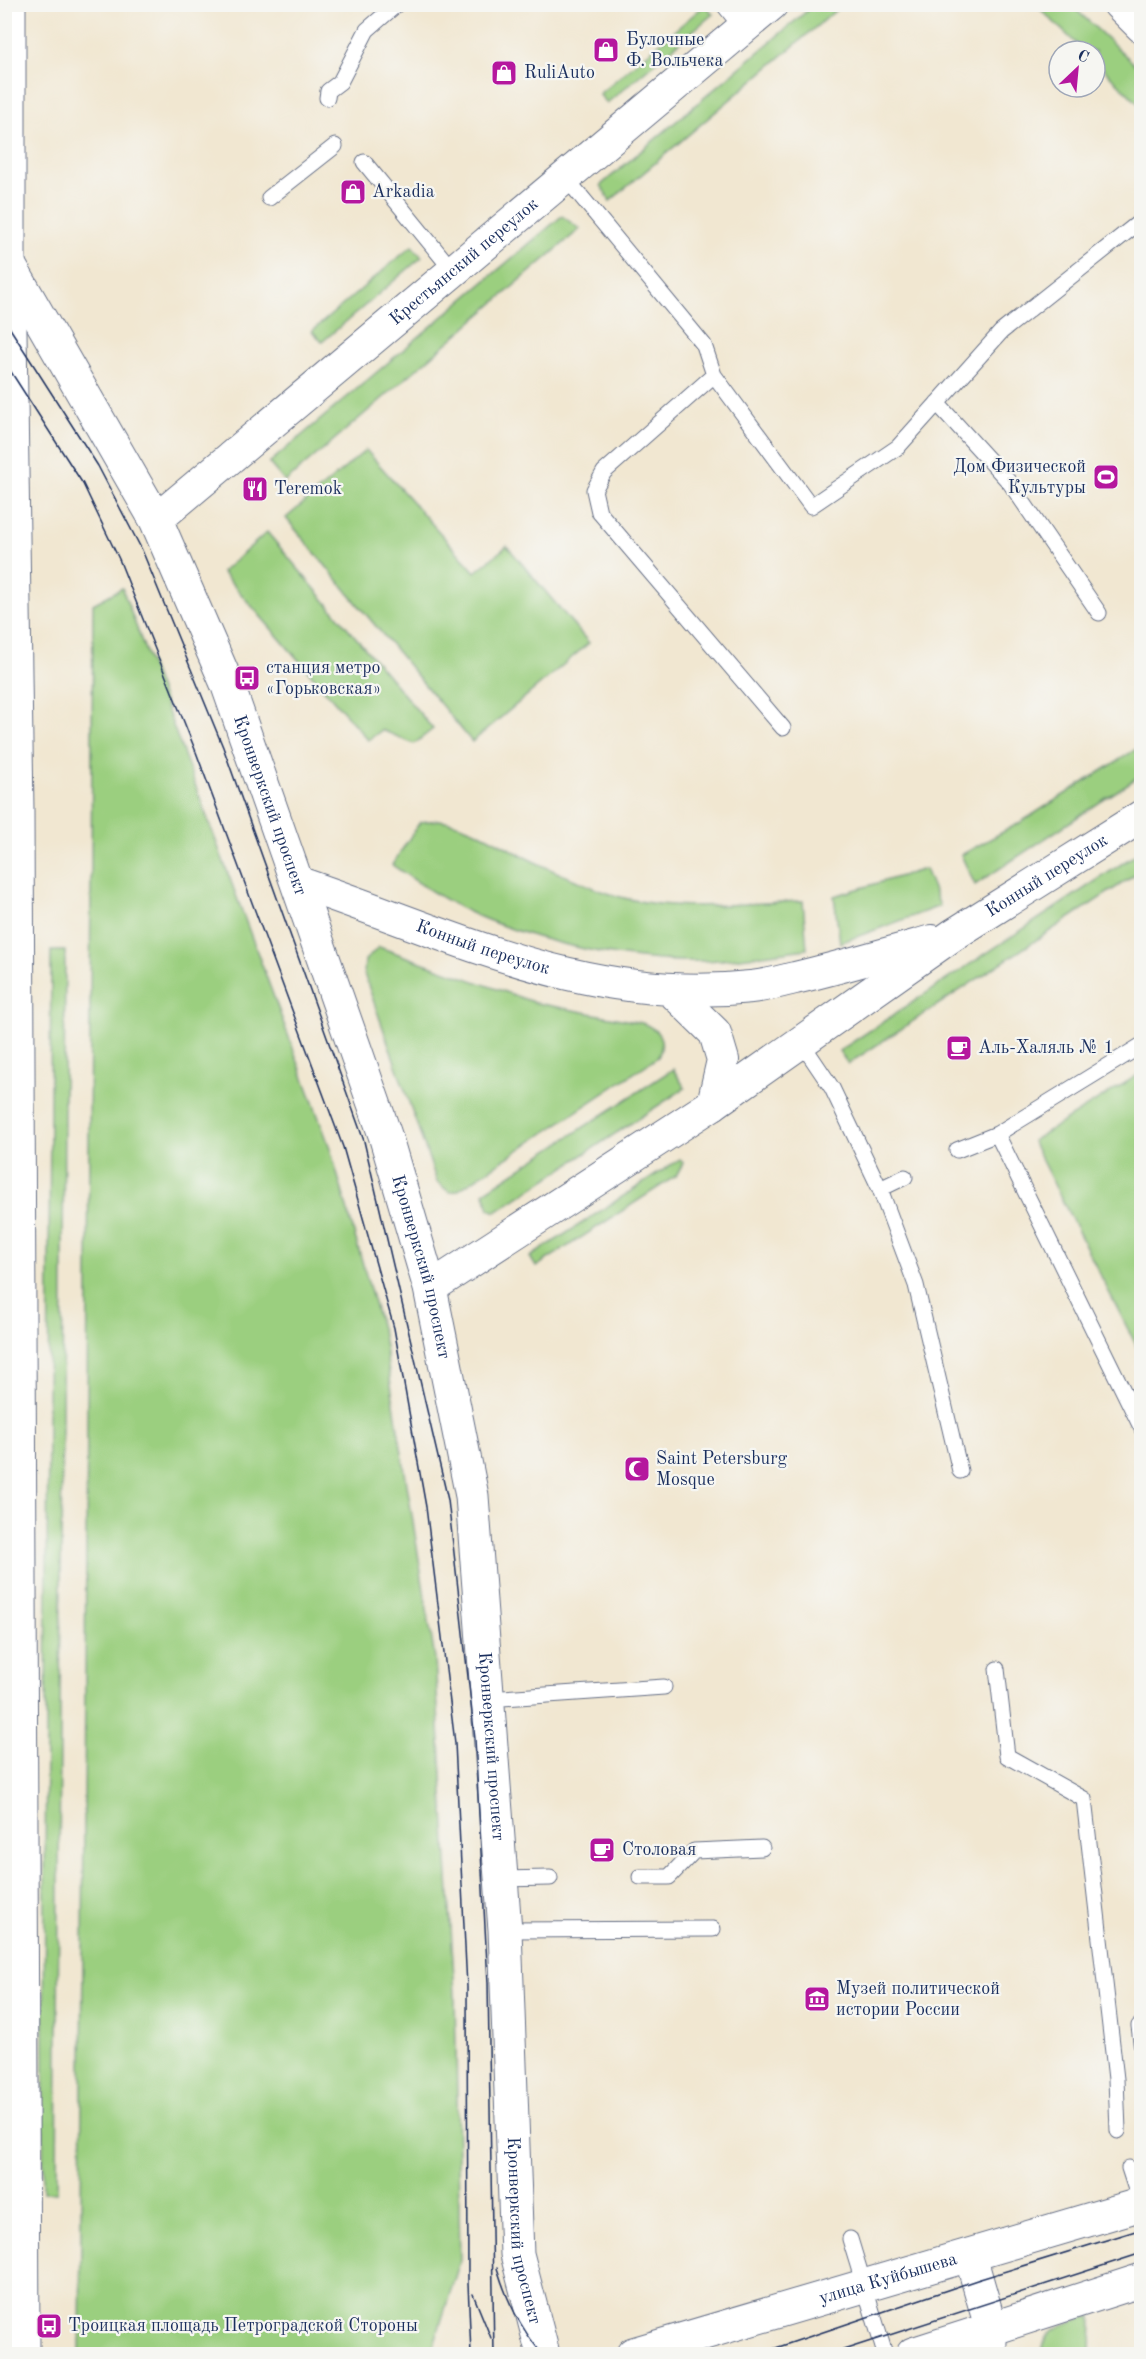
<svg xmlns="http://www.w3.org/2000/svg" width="1146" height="2359" viewBox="0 0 1146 2359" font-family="'Old Standard TT',serif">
	<rect width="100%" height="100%" fill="#f6f6f2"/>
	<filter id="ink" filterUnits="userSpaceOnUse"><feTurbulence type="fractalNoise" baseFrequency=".0167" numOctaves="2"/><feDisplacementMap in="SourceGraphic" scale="12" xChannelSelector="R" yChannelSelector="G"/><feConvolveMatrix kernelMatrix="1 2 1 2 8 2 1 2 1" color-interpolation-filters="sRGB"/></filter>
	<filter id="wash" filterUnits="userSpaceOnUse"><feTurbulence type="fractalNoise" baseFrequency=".008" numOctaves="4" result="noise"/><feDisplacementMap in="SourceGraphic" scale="24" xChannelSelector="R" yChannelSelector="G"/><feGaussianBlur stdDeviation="1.35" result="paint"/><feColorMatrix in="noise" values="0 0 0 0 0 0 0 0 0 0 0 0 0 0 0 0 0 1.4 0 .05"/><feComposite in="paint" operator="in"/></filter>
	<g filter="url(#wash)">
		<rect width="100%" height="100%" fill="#f1e7d1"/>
		<!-- green -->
		<path fill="#9bcf7f" stroke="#5b7f6e" stroke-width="1.5" d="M815,4L842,5L610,201L601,185Z
			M705,5L713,14L607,103L599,94Z
			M1036,5H1071L1141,70V106L1095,61V51H1084Z
			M562,216L580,229L285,482L269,463Z
			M412,246L422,257L322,342L312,331Z
			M366,450L475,572L507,546L589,643L472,742L286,518Z
			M267,532L433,729L414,744L382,730L368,740L222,572Z
			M122,588L330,1148L383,1335L435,1659L455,1994L460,2261L433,2348L410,2354H80L93,604Z
			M1141,746V775L975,885L961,855L1021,822Z
			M439,820C475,825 503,847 535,862C557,873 580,882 602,891C664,915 738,903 803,901L807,949C773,953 737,960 703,961C629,963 538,943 471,913C443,900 417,882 392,865L420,822Z
			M1141,851V871L848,1064L839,1051Z
			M925,869L940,906L840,943L834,896Z
			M379,947L536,1003L642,1023C660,1030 666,1040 658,1057L457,1191L449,1192L437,1182L364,974L365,960Z
			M51,951H65L57,2192H43Z
			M673,1069L685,1088L496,1212L489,1209L484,1192Z
			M1141,1073L1142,1348L1138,1349L1032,1141Z
			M680,1159L683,1163L676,1176L536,1267L530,1257Z
			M1092,2316L1091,2354H1042C1044,2325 1067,2323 1092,2316Z"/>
	</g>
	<g filter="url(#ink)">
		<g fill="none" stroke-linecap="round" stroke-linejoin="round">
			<!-- service casing -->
			<g stroke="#666f86" stroke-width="17">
				<path id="service" d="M723,4L743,29
					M327,98L328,91L340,82L367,30L397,4
					M364,162L453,271
					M565,177L704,345L714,375L811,506L898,447L1001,332L1142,220
					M269,198L335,146
					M714,375L604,472L594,490L599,512L783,728
					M937,403L1010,483L1099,613
					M801,1042L832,1088L880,1189L905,1177
					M997,1134L1142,1429
					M957,1150L997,1134L1142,1045
					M880,1189L916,1285L960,1471
					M997,1669L1007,1756L1084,1799L1116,2079L1118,2131
					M488,1699L664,1687
					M640,1877H669L694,1851L762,1848
					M501,1879L550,1878
					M505,1930L713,1929
					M1142,2024L1139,2026L1142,2050
					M1129,2168L1142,2208
					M850,2239L885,2354"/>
			</g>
			<!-- minor casing -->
			<g stroke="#666f86" stroke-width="34">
				<g id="minor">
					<path d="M1119,4L1142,27"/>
					<path id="s1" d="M156,520L772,4"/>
					<path id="s2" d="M299,883C452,934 584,1005 751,987C766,986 781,981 795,978C841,967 886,954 932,941"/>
					<path d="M672,991L715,1033L723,1060L713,1104"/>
					<path id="s3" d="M430,1288L713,1104L953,935L1142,816"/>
					<path d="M970,2255L991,2328L990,2354"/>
				</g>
			</g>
			<!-- tertiary casing -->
			<g stroke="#666f86" stroke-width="35">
				<g id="tertiary">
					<path id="s4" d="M4,256L156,520L228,686L385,1135L430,1288L472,1496L505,1930L517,2254L543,2354"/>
				</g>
			</g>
			<!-- secondary casing -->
			<g stroke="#666f86" stroke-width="35">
				<g id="secondary">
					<path id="s5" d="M633,2354L1142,2204"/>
					<path d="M913,2354L1142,2280"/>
				</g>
			</g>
			<!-- primary casing -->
			<g stroke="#666f86" stroke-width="35">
				<path id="primary" d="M9,4V263L17,811L23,2354"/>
			</g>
			<!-- service -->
			<use href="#service" stroke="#fff" stroke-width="15"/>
			<!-- minor -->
			<use href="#minor" stroke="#fff" stroke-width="32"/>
			<!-- tertiary -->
			<use href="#tertiary" stroke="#fff" stroke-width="33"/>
			<!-- secondary -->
			<use href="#secondary" stroke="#fff" stroke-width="33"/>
			<!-- primary -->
			<use href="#primary" stroke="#fff" stroke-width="33"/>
			<!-- tram -->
			<path stroke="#1b2f5e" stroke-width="1.5" d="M4,319L98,466L142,550L223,747L364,1141L448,1500L475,1739L488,1983L494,2354
				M4,361L83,484L119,559L196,752L343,1147L394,1328L426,1507L455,1743L467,1987L468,2283L471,2354
				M497,2268C507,2301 520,2327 542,2354
				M473,2294L491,2338
				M758,2354L977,2280L1142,2229
				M831,2354L1142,2253"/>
		</g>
	</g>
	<!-- icons -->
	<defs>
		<g id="shop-square" transform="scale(1.35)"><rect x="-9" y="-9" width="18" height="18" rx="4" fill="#b5179e" stroke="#f6f6f2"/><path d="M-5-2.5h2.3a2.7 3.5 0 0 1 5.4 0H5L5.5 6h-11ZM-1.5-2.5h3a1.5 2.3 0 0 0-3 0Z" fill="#fff"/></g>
		<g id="stadium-square" transform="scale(1.35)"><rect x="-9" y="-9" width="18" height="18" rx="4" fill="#b5179e" stroke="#f6f6f2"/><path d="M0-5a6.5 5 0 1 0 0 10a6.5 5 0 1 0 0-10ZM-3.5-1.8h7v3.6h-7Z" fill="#fff"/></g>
		<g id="restaurant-square" transform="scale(1.35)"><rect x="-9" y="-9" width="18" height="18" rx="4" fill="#b5179e" stroke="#f6f6f2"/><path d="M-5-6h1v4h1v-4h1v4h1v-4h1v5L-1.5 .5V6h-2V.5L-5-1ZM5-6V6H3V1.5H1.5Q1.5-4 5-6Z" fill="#fff"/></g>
		<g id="bus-square" transform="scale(1.35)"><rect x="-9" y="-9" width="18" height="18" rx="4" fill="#b5179e" stroke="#f6f6f2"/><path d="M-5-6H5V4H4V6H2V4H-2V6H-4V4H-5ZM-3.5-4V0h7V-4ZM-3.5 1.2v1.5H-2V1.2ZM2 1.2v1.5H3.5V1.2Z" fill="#fff"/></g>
		<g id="cafe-square" transform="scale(1.35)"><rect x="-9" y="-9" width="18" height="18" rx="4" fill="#b5179e" stroke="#f6f6f2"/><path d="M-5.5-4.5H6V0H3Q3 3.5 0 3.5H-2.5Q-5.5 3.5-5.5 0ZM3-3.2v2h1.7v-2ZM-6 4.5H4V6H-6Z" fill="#fff"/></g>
		<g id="mosque-square" transform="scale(1.35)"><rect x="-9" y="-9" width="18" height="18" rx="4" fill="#b5179e" stroke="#f6f6f2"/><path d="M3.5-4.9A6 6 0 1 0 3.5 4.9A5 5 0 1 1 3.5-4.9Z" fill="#fff"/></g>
		<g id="museum-square" transform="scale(1.35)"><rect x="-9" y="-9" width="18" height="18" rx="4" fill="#b5179e" stroke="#f6f6f2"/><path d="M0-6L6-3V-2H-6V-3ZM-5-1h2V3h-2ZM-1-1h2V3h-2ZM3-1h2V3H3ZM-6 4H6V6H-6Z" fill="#fff"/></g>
	</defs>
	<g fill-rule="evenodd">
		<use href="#shop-square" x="606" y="50"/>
		<use href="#shop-square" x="504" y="73"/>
		<use href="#shop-square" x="353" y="192"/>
		<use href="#stadium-square" x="1106" y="477"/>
		<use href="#restaurant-square" x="255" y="489"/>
		<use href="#bus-square" x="247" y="678"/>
		<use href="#cafe-square" x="959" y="1048"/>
		<use href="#mosque-square" x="637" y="1469"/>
		<use href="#cafe-square" x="602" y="1850"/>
		<use href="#museum-square" x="817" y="1999"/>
		<use href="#bus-square" x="49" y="2326"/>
	</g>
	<g text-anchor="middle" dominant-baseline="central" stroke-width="4.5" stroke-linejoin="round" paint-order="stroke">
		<!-- poi labels -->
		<g font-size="18" fill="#1b2f5e" stroke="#f6f6f2" text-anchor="start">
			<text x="626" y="40">Булочные<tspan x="626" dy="21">Ф. Вольчека</tspan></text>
			<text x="524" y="73">RuliAuto</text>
			<text x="372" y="192">Arkadia</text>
			<text x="1086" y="467" text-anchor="end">Дом Физической<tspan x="1086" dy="21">Культуры</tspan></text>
			<text x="274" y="489">Teremok</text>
			<text x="266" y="668">станция метро<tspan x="266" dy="21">«Горьковская»</tspan></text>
			<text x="978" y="1048">Аль-Халяль № 1</text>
			<text x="656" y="1459">Saint Petersburg<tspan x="656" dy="21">Mosque</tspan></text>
			<text x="622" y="1850">Столовая</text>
			<text x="836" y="1989">Музей политической<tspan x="836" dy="21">истории России</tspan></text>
			<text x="68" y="2326">Троицкая площадь Петроградской Стороны</text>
		</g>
		<!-- street labels -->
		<g font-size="18" fill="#1b2f5e" stroke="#f6f6f2">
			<text stroke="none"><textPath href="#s1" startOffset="402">Крестьянский переулок</textPath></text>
			<text stroke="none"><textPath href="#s4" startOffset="612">Кронверкский проспект</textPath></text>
			<text stroke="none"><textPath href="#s3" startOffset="742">Конный переулок</textPath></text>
			<text stroke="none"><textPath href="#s2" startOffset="195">Конный переулок</textPath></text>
			<text stroke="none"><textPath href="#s4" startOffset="1098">Кронверкский проспект</textPath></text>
			<text stroke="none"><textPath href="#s4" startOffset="1584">Кронверкский проспект</textPath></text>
			<text stroke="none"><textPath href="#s4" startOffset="2070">Кронверкский проспект</textPath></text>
			<text stroke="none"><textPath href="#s5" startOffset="266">улица Куйбышева</textPath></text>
		</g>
	</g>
	<!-- margin -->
	<rect width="1146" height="2359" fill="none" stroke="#f6f6f2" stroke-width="24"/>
	<!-- north arrow -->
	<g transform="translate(1077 69) rotate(26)"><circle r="28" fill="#f6f6f2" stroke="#9ea6b7" stroke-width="1.5"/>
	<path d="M0-4.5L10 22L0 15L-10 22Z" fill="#b5179e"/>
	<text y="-9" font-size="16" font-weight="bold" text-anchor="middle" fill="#1b2f5e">С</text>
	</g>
</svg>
